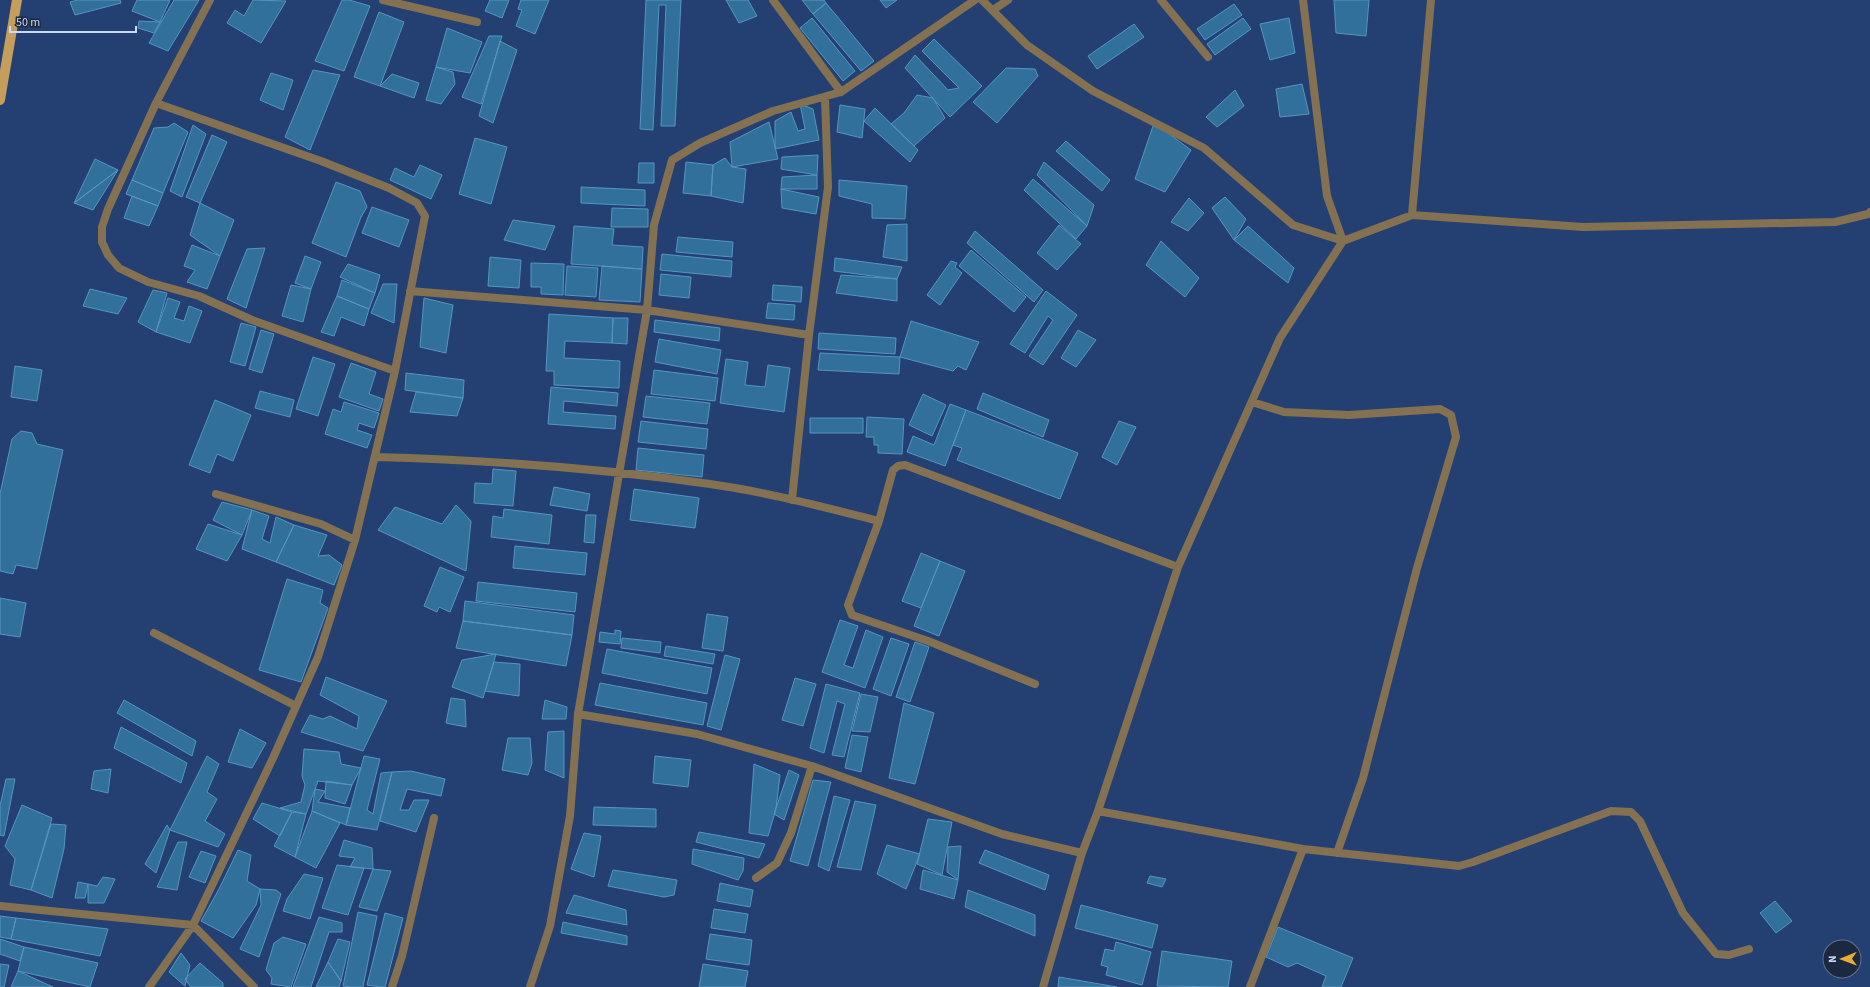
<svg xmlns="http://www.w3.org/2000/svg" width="1870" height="987" viewBox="0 0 1870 987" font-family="'Source Sans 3',sans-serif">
	<rect width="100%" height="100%" fill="#244072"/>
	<!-- building -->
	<path fill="#31709a" stroke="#5695c1" d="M78,0H120L121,3L75,15L70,2Z
		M137,0H170L160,22L132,11Z
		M174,0H199L168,51L149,43Z
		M253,0L286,1L261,43L227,23L235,10L244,16Z
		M342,0H349L370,6L344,71L315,61Z
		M490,0H509L502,18L485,11Z
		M521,0H549L535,34L516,26L522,10L518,9Z
		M646,0H681L675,126H661L666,5H659L653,130L640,129Z
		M726,0H748L757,16L739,23Z
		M802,0H824L826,3L813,14Z
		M880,0H897L886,8Z
		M1334,0H1369L1366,36L1336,33Z
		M826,3L874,61L861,71L813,14Z
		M1234,4L1242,15L1205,40L1197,29Z
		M379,12L404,22L380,86L354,77Z
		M812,18L855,71L843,81L800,28Z
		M1243,18L1251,29L1215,55L1207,44Z
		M1289,18L1295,53L1270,60L1260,24Z
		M139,21L160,22L154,33L138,28Z
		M1134,24L1144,37L1097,69L1088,56Z
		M447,28L482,42L470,73L436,67Z
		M489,36H502L481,104L462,97Z
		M934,39L982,86L950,117L905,68L915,55L948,90L959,88L922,51Z
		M500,41L517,50L493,123L479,116Z
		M436,67L453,72L455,84L441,104L426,100Z
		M1006,68L1035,69L1038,76L997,123L973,102Z
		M313,70L340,75L310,150L285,137Z
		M271,73L293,80L283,110L260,100Z
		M392,74L419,83L414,98L380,86Z
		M1302,84L1309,114L1280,117L1276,89Z
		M1235,90L1244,106L1217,127L1206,117Z
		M917,95L933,98L945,118L914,146L891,124L904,113Z
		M800,104L813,109L819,140L775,149V121L791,112L798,131L805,129Z
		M840,105L865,109L862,138L837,132Z
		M875,108L918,150L910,162L864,121Z
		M769,122L778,159L732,167L730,142Z
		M174,123L188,132L163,193L132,180L154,128L168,127Z
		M1154,123L1191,150L1165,192L1135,179Z
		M193,125L206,134L182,197L170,191Z
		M212,135L227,142L200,203L186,197Z
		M475,138L507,147L491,204L459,194Z
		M1066,141L1110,180L1102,191L1056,151Z
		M818,155L817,175L781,169L782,157Z
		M725,158L732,167L746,169L743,203L711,196L713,165Z
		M95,159L118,170L74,203Z
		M686,162L713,165L711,196L683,193Z
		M1044,162L1094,205L1087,226L1037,175Z
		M639,163H654V183H638Z
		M420,165L442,175L431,199L390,180L395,168L414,177Z
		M118,170L93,210L74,203Z
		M817,175V189H781L782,177Z
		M1033,179L1087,226L1076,239L1024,190Z
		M132,180L163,193L158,206L126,194Z
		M839,180L907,186L905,219L872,218V204L839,196Z
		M336,182L360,191L367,207L361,217L346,257L312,243Z
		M581,187L645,190V206L581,203Z
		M781,189L819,197L816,214L782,208Z
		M132,196L158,206L149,226L124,218Z
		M1225,197L1246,219L1234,240L1212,208Z
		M1189,198L1204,213L1188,231L1171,222Z
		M200,203L234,220L220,256L190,235Z
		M372,207L409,220L399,247L362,233Z
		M612,208L648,209V227H611Z
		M513,220L555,226L545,250L504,240Z
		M907,224V261L883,257L887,225Z
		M1059,225L1081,244L1057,270L1037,253Z
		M574,226L614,229L612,245L643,247L642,269L571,264Z
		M1248,226L1294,268L1288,283L1234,240Z
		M975,231L1043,290L1034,302L967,243Z
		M678,237L733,242L732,257L676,252Z
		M1161,241L1199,278L1185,297L1146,265Z
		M192,245L220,256L207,289L187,282L195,270L184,266Z
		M265,248L246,308L227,299L247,249Z
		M971,250L1026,297L1014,312L959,266Z
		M662,254L732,261L731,277L660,270Z
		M305,256L321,262L311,289L295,283Z
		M490,257L521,260L519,288L488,286Z
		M835,258L902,267L897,279L834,271Z
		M951,261L957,263L955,267L962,273L940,305L927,295Z
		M531,263L564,264L563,295L541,294V287H531Z
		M348,264L380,275L375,293L340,277Z
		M567,266L598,268L596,297L565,295Z
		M602,266L642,269L640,302L599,300Z
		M661,274L691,277L689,298L659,295Z
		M841,275L897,279V301L836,293Z
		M342,280L375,293L369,309L337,296Z
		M383,284H397L394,323L371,313Z
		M291,285L311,289L303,322L282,316Z
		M773,285L802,287L801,302L772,300Z
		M90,289L127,298L118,314L83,306Z
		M153,290L167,293L156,332L138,322Z
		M1046,291L1077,315L1043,365L1029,356L1053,320L1048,316L1025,353L1010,344Z
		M337,296L369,309L364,326L341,317L334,336L321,332Z
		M168,298L180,302L174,318L184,321L189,306L202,311L190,343L156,332Z
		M424,298L453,305L446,353L420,347Z
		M768,303L795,305L794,320L766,318Z
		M549,314L613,318L612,343L565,341L564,358L620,361L619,388L554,385V371H546Z
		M613,318H628L627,344L612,343Z
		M655,320L720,328L719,341L654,332Z
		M911,321L979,342L966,370L958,366L953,371L900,357Z
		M241,323L256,327L245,366L230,362Z
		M261,330L274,334L262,373L249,369Z
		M1078,330L1096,340L1076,367L1061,358Z
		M819,333L896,338L895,354L818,349Z
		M659,339L721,350L717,374L655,362Z
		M820,353L900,357L899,374L818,370Z
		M313,357L335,364L318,416L296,409Z
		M726,359L748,362L745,385L765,387L768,365L790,368L784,412L720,403Z
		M351,363L376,372L369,394L383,399L379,411L339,397Z
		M15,366L42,370L37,401L11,397Z
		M654,370L718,378L715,401L651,394Z
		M406,373L464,380L463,398L405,390Z
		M551,387L618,393L617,406L564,401L563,412L616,416L615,429L548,424Z
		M260,391L294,400L290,417L255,408Z
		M416,392L463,398L457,416L410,412Z
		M983,393L1049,420L1043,437L977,409Z
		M923,394L946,405L932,436L909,425Z
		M646,396L710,403L707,424L643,417Z
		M215,400L251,415L233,461L217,454L210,473L189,465Z
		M344,402L379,413L374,428L359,423L357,430L372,435L367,448L325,434L333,409L341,412Z
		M950,404L966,410L945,466L907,452L913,436L934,445Z
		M966,410L1078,453L1060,499L957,460L962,448L953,445Z
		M867,417L904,419L902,454L878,453V445H874V437H866Z
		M810,418H863V433H810Z
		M641,421L708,429L706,449L638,442Z
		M1119,421L1136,427L1117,465L1102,457Z
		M21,431L32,433L37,444L63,450L37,569L16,565L13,574L0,571V494L12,439Z
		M638,448L704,455L702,477L636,470Z
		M493,469L516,471L513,506L474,503L475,483L492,484Z
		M554,487L590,494L587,511L550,505Z
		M634,489L699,498L695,528L630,520Z
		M222,502L252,510L242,535L213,520Z
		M456,505L471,521L466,571L378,530L395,507L442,524Z
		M504,509L552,515L549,544L491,537L493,516L503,518Z
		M252,510L269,516L262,539L270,543L276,517L294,525L276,562L242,549Z
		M586,515H596L594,543L584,542Z
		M208,524L242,535L227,561L196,549Z
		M294,525L327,535L318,556L329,555L342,565L334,585L276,562Z
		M515,546L587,553L585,575L513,568Z
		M921,553L940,561L921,608L902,601Z
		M940,561L965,571L939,636L914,626Z
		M440,567L464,577L450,612L439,607L437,612L424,606Z
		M287,579L323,590L320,603L328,608L301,682L259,670Z
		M478,582L577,593L575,612L476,601Z
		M0,598L26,603L20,637L0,634Z
		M465,601L574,615L572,635L463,621Z
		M707,614L728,617L723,651L702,648Z
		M840,620L858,626L844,665L853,668L866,630L883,637L865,688L822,672Z
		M463,621L572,635L566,666L456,648Z
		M615,630L621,631L620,644L599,642L600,632L615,634Z
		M622,638L661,642L660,653L621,648Z
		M891,638L909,644L891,696L873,689Z
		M915,642L929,647L910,702L896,697Z
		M666,646L715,654L713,664L664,656Z
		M607,649L712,668L707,694L602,673Z
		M496,654L483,698L452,687L462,660Z
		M725,655L740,659L721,730L707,726Z
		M494,662L520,664L519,696L485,691Z
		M326,677L387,701L363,751L301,732L310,715L323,719L330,716L357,729L359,716L320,695Z
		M795,678L816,684L803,726L782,720Z
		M600,683L707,703L703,725L595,705Z
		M826,684L860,693L844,757L832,755L845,704L837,701L824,753L810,748Z
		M861,694L878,697L870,732L852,731Z
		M451,698L465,700L466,727L446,723Z
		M124,700L196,741L192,756L117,713Z
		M545,700L567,707L566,719H542Z
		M904,703L934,713L915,784L889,778Z
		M121,727L187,763L181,783L114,748Z
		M240,729L266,743L252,768L228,762Z
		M564,731V778L545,770L548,732Z
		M852,735L868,737L861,772L845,768Z
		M508,738H530L532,763L528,775L502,770Z
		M304,749L339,752L341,764L361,768L352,785L318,781L306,814L280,808L301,802L305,785L302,776Z
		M207,756L219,764L207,792L217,799L205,821L225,834L218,847L170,830Z
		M364,756L380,759L367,810L373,814L381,773L392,772L377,830L346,825Z
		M655,756L691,760L688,787L653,783Z
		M754,764L780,775L776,809L768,836L749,833Z
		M111,769L108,793L91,789L94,771Z
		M789,770L799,775L784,820L774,814Z
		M411,771L445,779L441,796L407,789L400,810H409L414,800H429L416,832L380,821L392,772Z
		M6,779H15L4,836L0,835V806Z
		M813,780L831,782L808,866L790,861Z
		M326,781L352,785L345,804L325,798Z
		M315,789L325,791L318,802L350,808L346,825L312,811Z
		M834,796L850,800L829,871L818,866Z
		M855,801L876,805L861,870L837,867Z
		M262,803L292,812L280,836L253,819Z
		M22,805L52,818L31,890L10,885L15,859L5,846Z
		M594,807L656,809V827L593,825Z
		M312,811L340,823L316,868L295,857Z
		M292,812L306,814L295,857L274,846Z
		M928,819L952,822L942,875L917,864Z
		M51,824L66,825L64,849L52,898L31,890Z
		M167,825L170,830L156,873L145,864Z
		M699,832L765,844L759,858L696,842Z
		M584,833L601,836L594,877L571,869Z
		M344,840L372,848L373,869L350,867L355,858L339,856Z
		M178,842H187L177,890L157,887Z
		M887,845L920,854L906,889L877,874Z
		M961,846L958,880L947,872L948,847Z
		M693,849L744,858L743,871L738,880L692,864Z
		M238,850L251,855L247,881L260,889L256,905L233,938L201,921L219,889Z
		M985,850L1049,875L1045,890L979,863Z
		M201,851L216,856L205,883L189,877Z
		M337,865L364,868L348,915L322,908Z
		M373,869L391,871L377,911L359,907Z
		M613,870L677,880L674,895L664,897L608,886Z
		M923,870L958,880L954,899L920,889Z
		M304,874L323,878L310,919L283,911L287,899Z
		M1150,876L1166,879L1162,887L1147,883Z
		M103,877L115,879L104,903H88V884L97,886Z
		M78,882L88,884L85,898H75Z
		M720,883L753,890L750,907L717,901Z
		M260,889L276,890L281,894L259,957L240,949L261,905Z
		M968,890L1035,915V936L965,907Z
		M574,895L626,910L627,925L566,913Z
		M1775,901L1792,921L1776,933L1760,913Z
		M1081,905L1158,925L1152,948L1075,928Z
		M714,909L748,914L745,933L711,928Z
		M358,912L377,916L363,987H352L343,986Z
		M385,913L403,918L385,987H380L367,985Z
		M0,916L16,918L11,939L0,937Z
		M319,917L342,923V932H329L311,987H293Z
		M16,918L108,929L100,956L11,939Z
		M563,922L627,936V945L561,933Z
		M1278,927L1353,958L1341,987H1322L1326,976L1297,963L1288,967L1266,957Z
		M710,934L752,940L749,965L706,959Z
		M283,937L306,944L291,987L271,984L272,978L266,970L274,943Z
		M0,939L24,947L20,961L0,954Z
		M338,939L350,942L341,981L328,962Z
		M1116,942L1151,952L1142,985L1106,975L1108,967L1101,965L1105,949L1114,951Z
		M24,947L98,963L90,987L18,971Z
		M1162,951L1232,961L1228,987L1157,986Z
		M181,953L190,965L185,986L169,972Z
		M328,962L341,981L339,987H316Z
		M200,963L223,983V987H191L185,979Z
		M0,964L9,965L4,987H0Z
		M703,964L748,971L745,987H699Z
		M18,971L53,987H11Z
		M1059,977L1117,987H1058Z"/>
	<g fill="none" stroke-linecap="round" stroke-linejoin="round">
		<!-- service -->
		<path stroke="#847151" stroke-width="8" d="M154,633L296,706"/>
		<!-- minor -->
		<path stroke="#847151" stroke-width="8" d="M210,0L156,103L108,209L102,227V242L108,255L119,268L148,282L199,296L252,320L395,371
			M383,0L477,22
			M773,0L841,92
			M982,0L1027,45L1093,91L1204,148L1293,225L1343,241
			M1161,0L1208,57
			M1303,0L1327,196L1343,241
			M993,10L1008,0
			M1412,215L1431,0
			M410,291L647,310L809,335
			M1252,402L1284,412L1349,415L1440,409L1451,415L1456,437L1417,568L1363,778L1337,853
			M375,457C487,460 599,468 710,484C767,492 823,507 879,521
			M216,494L321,524L355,540
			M792,500L809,335L828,187L825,97
			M1035,684L928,641L852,615L848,605L879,521L893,470L898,466L905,465L1178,567
			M578,714L697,734L812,766L1002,834L1082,853
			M1098,811L1303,849L1459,866L1473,862L1611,811L1631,812L1640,821L1683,913L1716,954L1729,955L1749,949
			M756,878L777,863L791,833L812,766
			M0,906L193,925L254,987
			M149,987L193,925L273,758L318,657L355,540L395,371L425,216L417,203L389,188L321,161L156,103
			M392,987L402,956L434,818
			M530,987L550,926L570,816L578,714L647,310L654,225L672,160L700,143L773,111L841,92L975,0
			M1043,987L1082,853L1098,811L1178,567L1280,338L1343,241L1412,215L1583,227L1835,222L1868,214L1870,212
			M1250,987L1303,849"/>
		<!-- primary -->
		<path stroke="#c49e5a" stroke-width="10" d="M0,100L17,0"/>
	</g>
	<!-- north arrow -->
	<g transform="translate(1842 959) rotate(269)"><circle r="19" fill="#1b283f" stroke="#617089"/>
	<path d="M0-3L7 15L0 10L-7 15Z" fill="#e6ac36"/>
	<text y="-6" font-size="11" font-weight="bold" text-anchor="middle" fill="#c9dbf9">N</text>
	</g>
	<!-- scale -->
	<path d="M10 26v6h126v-6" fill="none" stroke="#c9dbf9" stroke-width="2"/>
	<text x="16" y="26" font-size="12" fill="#c9dbf9" stroke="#1b283f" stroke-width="3" paint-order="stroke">50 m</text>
</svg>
